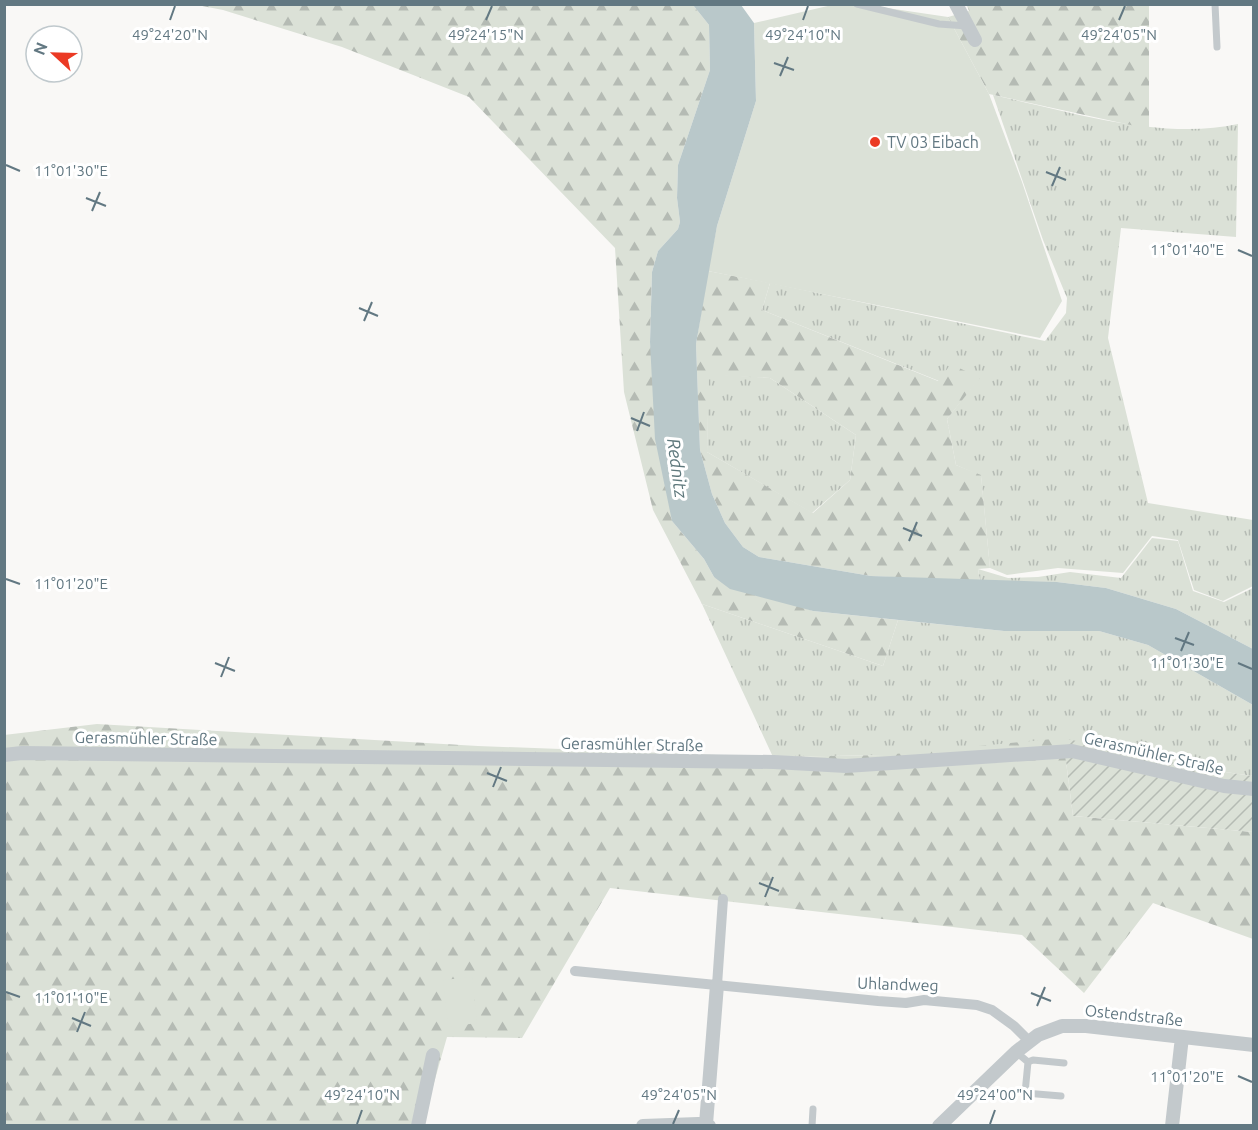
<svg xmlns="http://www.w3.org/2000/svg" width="1258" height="1130" viewBox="0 0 1258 1130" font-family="Ubuntu,sans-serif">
	<defs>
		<pattern id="grass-tufts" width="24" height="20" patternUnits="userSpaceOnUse" patternTransform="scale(1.5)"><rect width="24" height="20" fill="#dbe1d7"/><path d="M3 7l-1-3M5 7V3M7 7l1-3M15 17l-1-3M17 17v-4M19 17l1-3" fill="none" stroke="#b5bbb4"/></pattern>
		<pattern id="forest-firs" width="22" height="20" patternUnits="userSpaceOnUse" patternTransform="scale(1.5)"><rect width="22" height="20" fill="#dbe1d7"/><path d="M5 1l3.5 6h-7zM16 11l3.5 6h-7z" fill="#b5bbb4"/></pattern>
		<pattern id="garden-furrows" width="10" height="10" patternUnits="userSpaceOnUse" patternTransform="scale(1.5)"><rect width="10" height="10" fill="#dbe1d7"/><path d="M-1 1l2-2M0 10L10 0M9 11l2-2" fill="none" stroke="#b5bbb4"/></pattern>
	</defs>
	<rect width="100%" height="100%" fill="#f9f8f6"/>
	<!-- grass -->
	<path fill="url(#grass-tufts)" d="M993,95C1068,111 1162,141 1238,124L1236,237L1121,228L1108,338L1148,503L1253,520V586L1223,601L1194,590L1178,540L1152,536L1123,573L1058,568L1007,575L990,568L981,476L956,465L947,419L979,378L939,381L762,310L770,283L1045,341L1066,313L1067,298L1043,240Z
		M708,374L770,378L856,435L850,480L812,513L707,452Z
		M1152,538L1178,541L1193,591L1224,602L1253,588V649L1176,609L1106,588L1057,582L980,581L978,569L1008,578L1038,577L1070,572L1121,578Z
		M702,604L883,666L898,620L1004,631H1099L1148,645L1253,705V776L1197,768L884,755L773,757Z"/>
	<!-- forest -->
	<path fill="url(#forest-firs)" fill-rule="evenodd" d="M197,5H693L709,25L710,70L678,165L677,198L680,222L678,229L658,251L652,272L650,342L672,521L704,559L714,577L813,611L898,620L883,666L702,604L653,510L624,392L615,248L469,97L342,47L223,10Z
		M967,5H1149V129L989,94L948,17L969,11Z
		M708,271L770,283L762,310L938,381L951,364L980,378L947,419L956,465L981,475L990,568L978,569L980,581L871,576L759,557L743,547L725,523L712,494L700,450L696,344ZM709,375L770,378L856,435L850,480L813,513L707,452Z
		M97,724L478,746L773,757L884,755L1063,738L1073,816L1253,832V939L1153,903L1084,993L1022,935L610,888L522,1038L447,1037L422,1125H5L4,735Z"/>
	<!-- garden -->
	<path fill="url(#garden-furrows)" d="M1063,738L1197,768L1253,776V832L1073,816Z"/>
	<!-- pitch -->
	<path fill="#dbe1d7" d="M832,5H867L948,17L989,94L1022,182L1062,301L1040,338L708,271L717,226L756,101L754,23Z
		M444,922V949L430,950L429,923Z
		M472,977L477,1023L448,1027L443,980Z"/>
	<!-- water -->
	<path fill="#b9c8ca" d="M693,5H741L754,23L756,101L717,226L696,344L700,450L712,494L725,523L743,547L759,557L871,576L1057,582L1106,588L1176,609L1253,649V705L1148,645L1099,631H1004L813,611L730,589L714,577L704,559L672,521L655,439L650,342L652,272L658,251L678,229L680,222L677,198L678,165L710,70L709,25Z"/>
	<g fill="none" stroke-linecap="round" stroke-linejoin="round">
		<!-- service -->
		<path stroke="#c3c9cc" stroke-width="7" d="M857,4L939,24L967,26
			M1215,4L1217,47
			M1016,1052L1028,1062L1025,1093L1061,1096
			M1028,1062L1033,1060L1064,1063
			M812,1126L813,1109"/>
		<!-- pedestrian -->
		<path stroke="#c3c9cc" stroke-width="10" d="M575,971L878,1001L906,1003L924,1000L977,1005L992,1010L1014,1026L1029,1041
			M717,985L723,899"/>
		<!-- minor -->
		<path stroke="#c3c9cc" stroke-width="14" d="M956,4L975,40
			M4,755L22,753L774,762L846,766L1072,751L1224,786L1254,789
			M706,1124L717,985
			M418,1126L433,1055
			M643,1126L698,1124L709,1126
			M939,1126L1016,1052L1038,1035L1062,1026H1086L1254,1045
			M1172,1126L1182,1037"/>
	</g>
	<!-- ticks -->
	<path fill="none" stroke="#627882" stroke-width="2" d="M170,20L175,6M486,20L492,6M803,20L808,6M1119,20L1125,6M774,63L794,70M780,76L788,57M6,165L20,171M1046,172L1066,180M1052,186L1060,167M86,198L106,206M92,211L100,192M1238,250L1252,256M359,308L378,316M364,321L372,302M631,418L650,426M637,431L644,412M903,528L922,536M909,541L917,522M6,579L20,584M1175,638L1194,645M1181,651L1189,632M215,663L235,671M1238,663L1252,669M221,677L229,657M487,773L507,781M493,787L501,767M759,883L779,891M765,897L773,877M6,992L20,997M1031,993L1051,1001M1037,1006L1045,987M72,1018L91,1026M77,1032L85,1012M1238,1076L1252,1082M357,1124L362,1110M673,1124L679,1110M990,1124L995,1110"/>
	<!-- markers -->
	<circle fill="#eb3a24" stroke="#fff" stroke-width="2" cx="875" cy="142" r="6"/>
	<g text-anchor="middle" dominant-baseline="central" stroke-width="6" stroke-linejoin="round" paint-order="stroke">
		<!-- poi labels -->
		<g font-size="16" fill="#627882" stroke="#fff" text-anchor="start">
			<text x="887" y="142">TV 03 Eibach</text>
		</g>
		<!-- street labels -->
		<g font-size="16" fill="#627882" stroke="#fff">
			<text transform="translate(146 738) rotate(1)">Gerasmühler Straße</text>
			<text transform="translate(632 744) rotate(1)">Gerasmühler Straße</text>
			<text transform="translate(1154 753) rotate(13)">Gerasmühler Straße</text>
			<text transform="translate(898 984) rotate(2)">Uhlandweg</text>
			<text transform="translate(1134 1015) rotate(6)">Ostendstraße</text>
		</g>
		<!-- water labels -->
		<g font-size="18" font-style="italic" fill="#5e787c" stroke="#fff">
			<text transform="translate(678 468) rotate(82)">Rednitz</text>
		</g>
	</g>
	<g font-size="15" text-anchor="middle" fill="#627882" stroke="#fff" stroke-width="6" stroke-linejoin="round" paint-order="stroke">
		<text x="486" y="40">49°24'15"N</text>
		<text x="1119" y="40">49°24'05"N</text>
		<text x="170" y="40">49°24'20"N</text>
		<text x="803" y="40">49°24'10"N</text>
		<text x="71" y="176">11°01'30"E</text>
		<text x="1187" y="255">11°01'40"E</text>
		<text x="71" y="589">11°01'20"E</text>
		<text x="1187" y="668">11°01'30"E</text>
		<text x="71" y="1003">11°01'10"E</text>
		<text x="1187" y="1082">11°01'20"E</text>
		<text x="362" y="1100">49°24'10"N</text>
		<text x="679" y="1100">49°24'05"N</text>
		<text x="995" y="1100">49°24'00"N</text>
	</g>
	<!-- border -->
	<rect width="1258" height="1130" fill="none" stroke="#627882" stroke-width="12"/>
	<!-- north arrow -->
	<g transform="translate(54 54) rotate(292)"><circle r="28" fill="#ffffff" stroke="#c0c9cd" stroke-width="1.5"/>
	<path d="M0-4.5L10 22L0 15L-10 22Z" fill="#eb3a24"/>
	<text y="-9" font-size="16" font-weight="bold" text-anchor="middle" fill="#627882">N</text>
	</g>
</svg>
